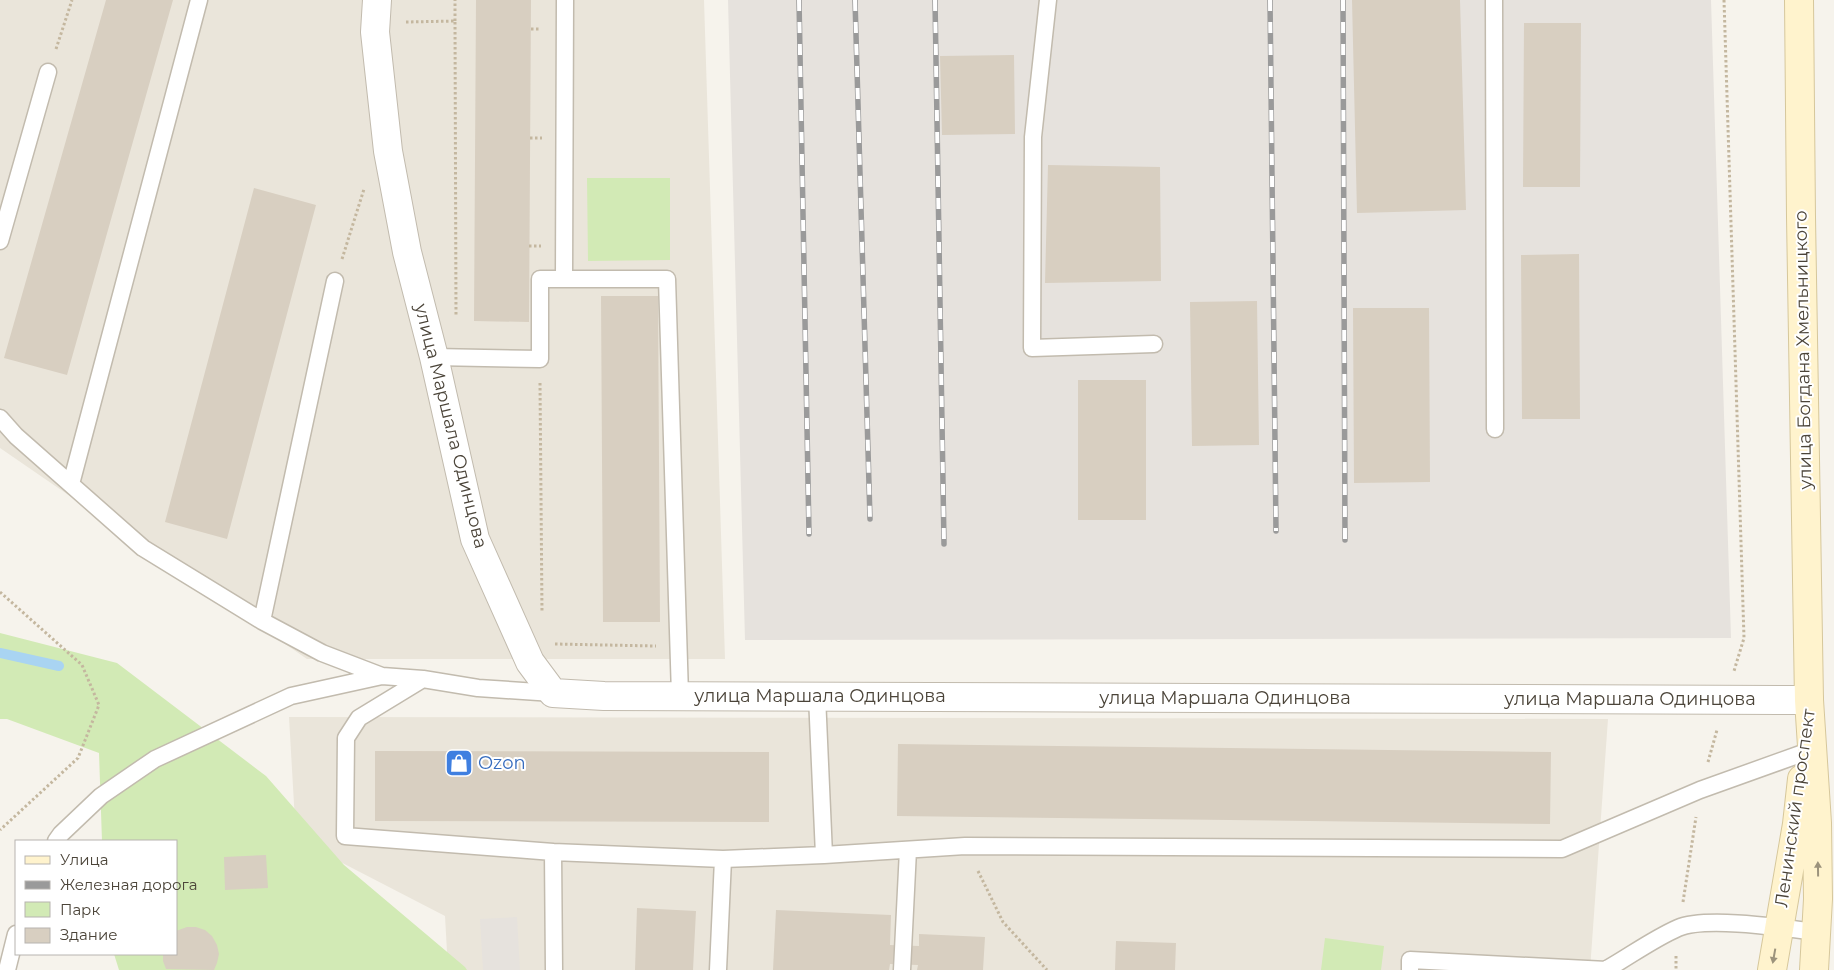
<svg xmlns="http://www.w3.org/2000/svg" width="1834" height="970" viewBox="0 0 1834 970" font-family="Montserrat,sans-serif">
	<rect width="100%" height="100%" fill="#f6f3ec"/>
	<!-- residential -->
	<path fill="#eae5da" d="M0,0H704L725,659H307L0,448Z
		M289,717L1608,719L1590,970H448L445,916L296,839Z"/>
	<!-- industrial -->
	<path fill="#e6e2dd" d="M728,0H1711L1731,638L745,640Z
		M517,917L520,970H483L480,919Z"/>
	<!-- green -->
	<path fill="#d2eab5" d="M587,178H670V260L588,261Z
		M0,633L117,663L266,776L344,865L465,967L467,970H119L114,954H176V841H102L99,753L7,719H0Z
		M1325,938L1384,946L1381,970H1321Z"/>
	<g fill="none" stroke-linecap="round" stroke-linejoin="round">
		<!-- stream -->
		<path stroke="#a9d4f2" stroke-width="10" d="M0,653L59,666"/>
	</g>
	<!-- building -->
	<path fill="#d8cfc1" d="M106,0H173L67,375L4,358Z
		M476,0H531L529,322L474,321Z
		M1352,0H1460L1466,210L1357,213Z
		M1524,23H1581L1580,187H1523Z
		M1014,55L1015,134L942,135L940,56Z
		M1048,165L1160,167L1161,281L1045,283Z
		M254,188L316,205L227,539L165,522Z
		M1579,254L1580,419H1522L1521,255Z
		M601,296H658L660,622H603Z
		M1257,301L1259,445L1192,446L1190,302Z
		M1353,308H1429L1430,482L1354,483Z
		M1078,380H1146V520H1078Z
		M898,744L1551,752L1550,824L897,816Z
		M375,751L769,752V822L375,821Z
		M266,855L268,888L225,890L224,857Z
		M637,908L696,911L693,970H635Z
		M776,910L891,915L890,945L919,946V934L985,937L983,970H917L918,965L890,964L889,970H773Z
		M187,927H196L205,930L212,936L217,945L219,954L217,963L214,970L166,969L163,961V954H176V931Z
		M1116,941L1176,943L1175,970H1115Z"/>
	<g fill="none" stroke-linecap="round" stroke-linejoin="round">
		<!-- lane casing -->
		<g stroke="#c2bbae" stroke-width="19">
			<path id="lane" d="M565,0L564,279H667L680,695
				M1048,0L1033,137L1032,348L1154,344
				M1494,0L1495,429
				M0,241L48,72
				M434,357L540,359V279H564
				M0,418L16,436L143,548L262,621L322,653L382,676L423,679L478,688L553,693
				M71,484L199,0
				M262,621L335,281
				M423,679L359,718L346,738L345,836L553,852
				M56,841L61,834L101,796L155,759L291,696L382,676
				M824,855L965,846L1562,849L1700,790L1806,752
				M1607,969C1630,956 1653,939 1678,928C1706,916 1784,928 1816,932
				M7,970L16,934
				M554,970L553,852L723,859L824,855L817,696
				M718,970L723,859
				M902,970L908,850
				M1410,970V960L1607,970"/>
		</g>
		<!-- street casing -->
		<g stroke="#c2bbae" stroke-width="30">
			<path id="street" d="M377,0L375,32L388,151L407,252L434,357L475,539L530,662L553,693L604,696L1809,700"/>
		</g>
		<!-- secondary casing -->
		<g stroke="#d6c79b" stroke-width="30">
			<path id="secondary" d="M1799,0L1801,217L1809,700L1817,823L1818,899L1814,970
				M1772,970L1797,824L1802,779"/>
		</g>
		<!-- path -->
		<path stroke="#c4b79f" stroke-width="3" stroke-dasharray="2.5 2.5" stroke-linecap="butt" d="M1724,0L1744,638L1734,671
			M455,21V0
			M406,22L455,21L456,316
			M531,29H541
			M56,49L72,0
			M530,138H542
			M529,246H541
			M342,259L364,189
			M540,383L542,612
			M0,592L82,665L99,705L78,758L0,830
			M555,644L656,646
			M1708,762L1717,730
			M978,871L1003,922L1047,970
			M1683,902L1696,817
			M1676,956V970"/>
		<!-- lane -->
		<use href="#lane" stroke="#fff" stroke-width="16"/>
		<!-- street -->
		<use href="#street" stroke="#fff" stroke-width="28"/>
		<!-- secondary -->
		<use href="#secondary" stroke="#fff3cd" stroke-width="28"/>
		<!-- rail casing -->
		<g stroke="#9a9a9a" stroke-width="5.5">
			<path id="rail" d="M799,0L809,534
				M855,0L870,519
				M935,0L944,544
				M1270,0L1276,531
				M1343,0L1345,540"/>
		</g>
		<!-- rail -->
		<use href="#rail" stroke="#fff" stroke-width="4" stroke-dasharray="11" stroke-linecap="butt"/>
	</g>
	<!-- one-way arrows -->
	<defs><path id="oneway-solid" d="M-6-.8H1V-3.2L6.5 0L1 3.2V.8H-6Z" transform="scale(1.25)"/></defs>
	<g fill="#9c937c">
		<use href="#oneway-solid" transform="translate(1818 869) rotate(-91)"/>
		<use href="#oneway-solid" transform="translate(1774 956) rotate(100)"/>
	</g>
	<!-- icons -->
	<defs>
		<g id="shop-square" transform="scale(1.4375)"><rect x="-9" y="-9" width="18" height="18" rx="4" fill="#3f7fe0" stroke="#fff"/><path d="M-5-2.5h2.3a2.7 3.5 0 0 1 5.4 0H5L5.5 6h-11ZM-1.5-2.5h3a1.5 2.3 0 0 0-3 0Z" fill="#fff"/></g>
	</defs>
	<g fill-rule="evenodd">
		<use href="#shop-square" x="459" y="763"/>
	</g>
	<g text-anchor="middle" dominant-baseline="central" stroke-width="4" stroke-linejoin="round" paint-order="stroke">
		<!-- street labels -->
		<g font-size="18" fill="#4b4439" stroke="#fff">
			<text transform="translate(1803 350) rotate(-91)">улица Богдана Хмельницкого</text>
			<text transform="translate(451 426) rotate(76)">улица Маршала Одинцова</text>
			<text x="820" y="696">улица Маршала Одинцова</text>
			<text x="1225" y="698">улица Маршала Одинцова</text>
			<text x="1630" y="699">улица Маршала Одинцова</text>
			<text transform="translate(1795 808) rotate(-82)">Ленинский проспект</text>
		</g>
		<!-- shop labels -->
		<g font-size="18" fill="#366cbe" stroke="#fff" text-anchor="start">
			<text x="478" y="763">Ozon</text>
		</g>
	</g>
	<!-- legend -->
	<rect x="15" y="840" width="162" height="115" fill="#ffffff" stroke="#b7b4b0"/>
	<rect x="25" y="856" width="25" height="8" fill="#fff3cd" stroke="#b7b4b0"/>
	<text x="60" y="865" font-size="15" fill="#4b4439">Улица</text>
	<rect x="25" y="881" width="25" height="8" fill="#9a9a9a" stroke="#b7b4b0"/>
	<text x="60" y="890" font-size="15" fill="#4b4439">Железная дорога</text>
	<rect x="25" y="902" width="25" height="15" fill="#d2eab5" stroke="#b7b4b0"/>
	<text x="60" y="915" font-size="15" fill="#4b4439">Парк</text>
	<rect x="25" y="928" width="25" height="15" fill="#d8cfc1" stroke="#b7b4b0"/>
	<text x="60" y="940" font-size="15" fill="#4b4439">Здание</text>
</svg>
